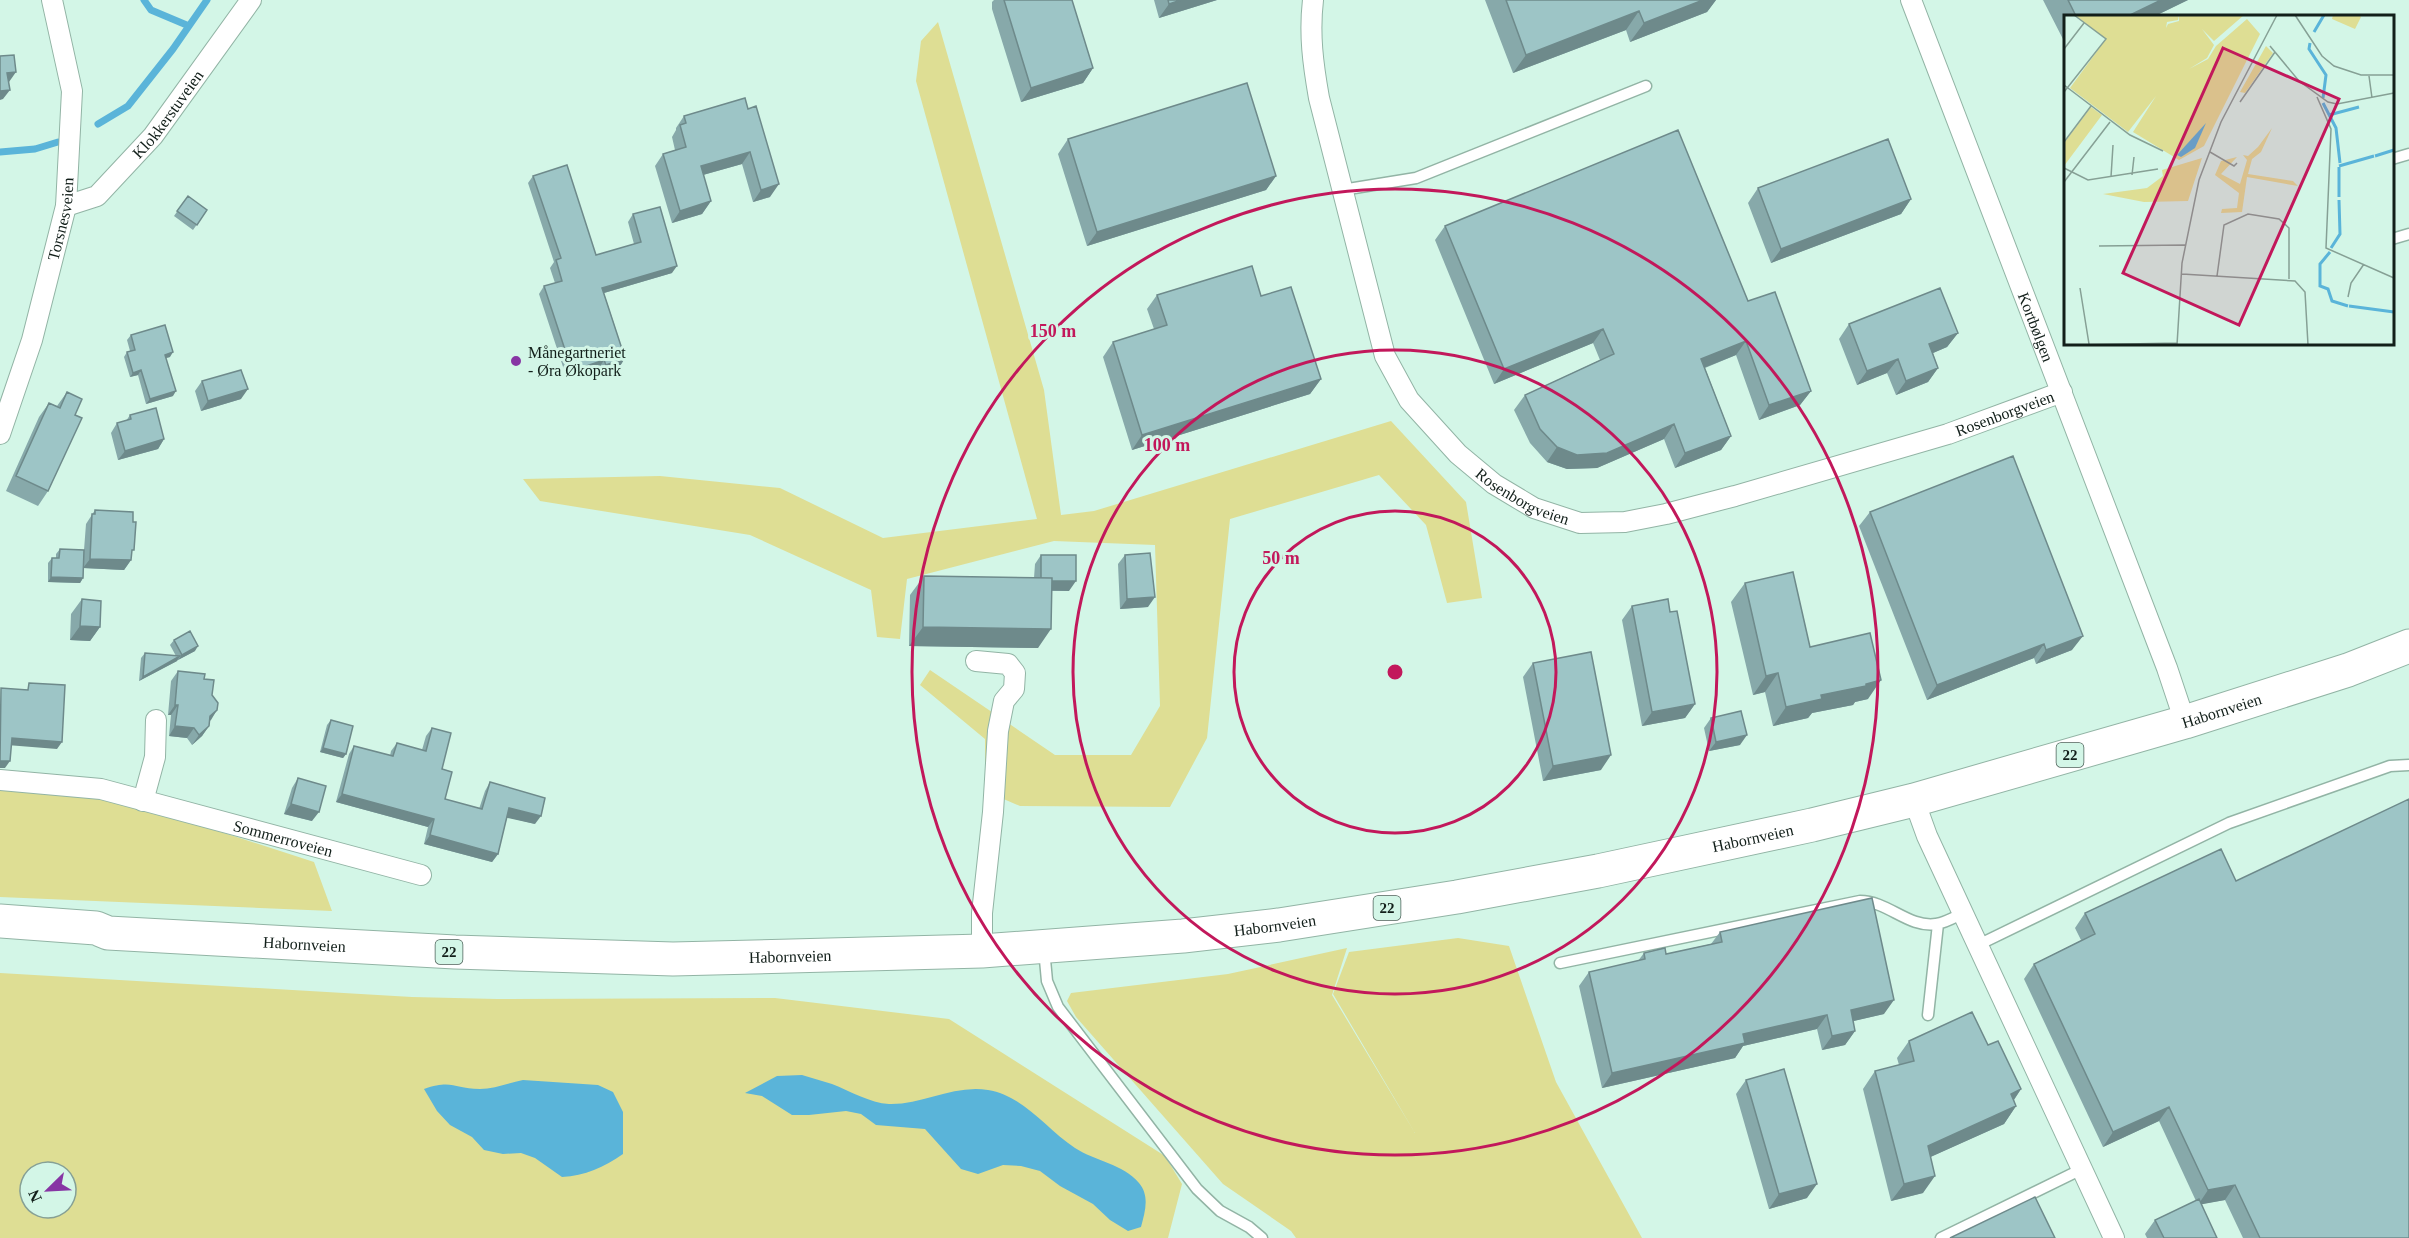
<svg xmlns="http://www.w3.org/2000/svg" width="2409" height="1238" viewBox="0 0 2409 1238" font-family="'Times New Roman',serif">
	<rect width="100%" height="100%" fill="#d3f6e7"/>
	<!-- green -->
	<path fill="#dede94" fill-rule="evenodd" d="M938,22L1044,390L1061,515L1094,511L1391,421L1466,502L1482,598L1447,603L1426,525L1379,475L1230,519L1207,738L1170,807L1020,806L985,791V739L920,685L930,670L1055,755H1131L1160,706L1155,545L1054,541L907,579L900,639L877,637L871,590L750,535L540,501L523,479L660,476L780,488L883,538L1037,519L916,81L921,41Z
		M0,788L119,799L314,862L332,911L0,897Z
		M1458,938L1509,946L1556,1082L1642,1238H1296L1291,1231L1223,1184L1076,1017L1067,1001L1071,993L1228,974L1347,948L1332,995L1415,1133L1333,994L1349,952Z
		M0,973L412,997L497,999L775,998L949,1019L1165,1156L1182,1184L1168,1238H0ZM30,1172H66V1208H30Z"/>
	<!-- water -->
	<path fill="#5ab4d9" d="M802,1075C812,1078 822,1081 832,1084C850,1091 870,1103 889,1104C922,1105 955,1084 988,1090C1024,1096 1046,1129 1075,1148C1095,1161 1123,1164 1139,1183C1150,1196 1145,1212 1141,1227L1128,1231L1110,1220L1093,1204L1060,1186L1040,1171L1021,1166L1003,1165L978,1174L961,1169L925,1129L876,1125L861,1114L846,1111L809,1115H792L762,1096L745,1093L777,1076Z
		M523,1080L598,1085L613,1092L623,1112V1154C604,1167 585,1176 562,1177L535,1158L521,1153L503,1154L484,1150L472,1137L450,1125L437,1111L424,1089C453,1079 454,1089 480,1089C494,1089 509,1083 523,1080Z"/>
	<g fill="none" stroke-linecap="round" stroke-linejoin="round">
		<!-- stream -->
		<path stroke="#5ab4d9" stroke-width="7" d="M144,0L151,10L189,26
			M98,124L128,106L173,49L207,0
			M0,152L35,149L58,142"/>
		<!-- lane casing -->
		<g stroke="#92b4a5" stroke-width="13">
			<path id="lane" d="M2392,159L2409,154
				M1342,190L1416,178L1646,86
				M2392,239L2409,234
				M1978,945L2229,823L2390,766L2409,765
				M1044,949L1047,981L1058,1007L1197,1189L1220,1211L1249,1227L1262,1238
				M1560,963L1860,901C1888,901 1908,928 1936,924C1945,923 1955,917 1963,913
				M1928,1015L1938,924
				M1941,1238L2082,1169"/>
		</g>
		<!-- street casing -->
		<g stroke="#92b4a5" stroke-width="22">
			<g id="street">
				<path id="s1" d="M1313,0C1309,34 1313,64 1319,98L1385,356L1409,400L1458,454L1494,484L1534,508L1580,523L1625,522L1666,514L1735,496L1948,434L2062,392"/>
				<path id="s2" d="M1911,0L2167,668L2185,722"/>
				<path id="s3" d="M66,206L97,196L153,136L251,0"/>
				<path id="s4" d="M0,434L32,340L66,206L72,91L52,0"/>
				<path d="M976,661L1008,664L1015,673L1014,689L1004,701L998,731L993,812L982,913V951"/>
				<path id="s5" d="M0,780L101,789L421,875"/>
				<path d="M1914,800L1927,836L2114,1238"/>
				<path d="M143,801L155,757L156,720"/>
			</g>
		</g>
		<!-- highway casing -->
		<g stroke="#92b4a5" stroke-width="35">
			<g id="highway">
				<path id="s6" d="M0,921L96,928L108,933L455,952L673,959L982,951L1183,936L1279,925L1457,897L1598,871L1812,825L1914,800L2185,722L2348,670L2409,646"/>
			</g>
		</g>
		<!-- lane -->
		<use href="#lane" stroke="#fff" stroke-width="10"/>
		<!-- street -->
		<use href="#street" stroke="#fff" stroke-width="20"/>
		<!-- highway -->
		<use href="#highway" stroke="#fff" stroke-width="33"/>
	</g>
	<!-- wall -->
	<path fill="#87a9aa" d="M994,0H1072L1093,68L1083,83L1021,102L992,9V2Z
		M1154,0H1217L1159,18Z
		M1485,0H1716L1707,12L1630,42L1626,30L1513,73Z
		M2043,0H2188L2155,16H2066V45Z
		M745,98L770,197L753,202L742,164L703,175L711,201L702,214L672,223L655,166L663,154L675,150L672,137L676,130V128L684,116Z
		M1068,139L1276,176L1266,190L1087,246L1058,154Z
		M533,176L596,255L634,244L628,222L633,214L672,273L604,293L625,358L620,366L601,372L599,368L567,379L539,294L544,286L555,283L550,268L554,262L528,183Z
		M1758,188L1911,199L1901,214L1771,263L1748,203Z
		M188,196L207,210L193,230L174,216Z
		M1445,226L1748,301L1811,391L1800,405L1759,420L1736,355L1705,368L1731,436L1721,450L1675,468L1664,439L1597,468L1567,469L1547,462L1530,443L1514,410L1525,395L1600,360L1593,343L1494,384L1435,240Z
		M1157,295L1261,296L1321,379L1310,394L1132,450L1103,357L1113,342L1154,329L1147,309Z
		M1849,324L1958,333L1947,347L1933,353L1938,368L1928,382L1896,395L1887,373L1857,385L1839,339Z
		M131,335L170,357L166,358L173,396L146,404L138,375L130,377L124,357L127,352L130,351L127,340Z
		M202,381L241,399L201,411L195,391Z
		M67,392L75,415L48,491L38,506L6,491L39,417L49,403L57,406Z
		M130,415L164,439L158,449L118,460L111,433L117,423L126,421Z
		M95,510L131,555V560L124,570L84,568L83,578L80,583L48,582V563L52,558H56V554L60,549L84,550L86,524Z
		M1870,512L2072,650L2036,664L2034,658L1927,700L1859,526Z
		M1041,555L1069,591H1052L1038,648L909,646L910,595L924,576L1034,578L1035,564Z
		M1125,555L1148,607L1120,609L1118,564Z
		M1745,583L1810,647L1868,699L1855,702L1853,705L1812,713L1808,718L1773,726L1765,692L1753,695L1731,602Z
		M82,599L100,627L90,641L70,640L71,614Z
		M1632,606L1670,612L1695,704L1685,718L1642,726L1622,620Z
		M174,640L195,651L178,660V659L177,661L139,681L141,658L145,653L176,656L170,645Z
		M1533,663L1601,770L1543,781L1523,677Z
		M178,671L204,679L212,695L217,710L209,721V726L202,736L192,745L187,738L169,736L171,715H168L171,681Z
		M1711,718L1740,745L1709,751L1704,728Z
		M331,720L346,754L343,758L320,752L327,725Z
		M432,728L442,769L445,799L479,809L485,791L490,782L535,824L507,817L498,854L492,862L424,844L428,827L336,802L349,754L354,746L390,756L391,751L397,743L422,750L426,736Z
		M298,778L312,821L284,814L292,788Z
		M2085,913L2409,1238H2243L2225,1200L2201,1204L2217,1238H2147L2145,1234L2155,1220L2196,1201L2159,1121L2103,1147L2024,979L2034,964L2081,940L2075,928Z
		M1720,932L1884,1014L1853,1021L1855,1031L1845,1045L1822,1050L1817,1029L1743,1046L1735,1058L1602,1088L1579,986L1589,972L1638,961L1644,953L1666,954L1711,944Z
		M1909,1041L1988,1045L2021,1089L2014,1100L2016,1106L2004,1124L1930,1157L1923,1193L1891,1201L1863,1089L1875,1071L1899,1065L1897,1058Z
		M1746,1080L1807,1198L1769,1209L1736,1094Z"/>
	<!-- shaded-wall -->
	<path fill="#6e8a8b" d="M1181,0H1217L1159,18L1169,4Z
		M1703,0H1716L1707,12L1630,42L1644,23Z
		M2161,0H2188L2155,16H2128Z
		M1639,11L1626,30L1513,73L1526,55Z
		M1093,68L1083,83L1021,102L1031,88Z
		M16,72L9,82H1L7,73Z
		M10,90L3,99L0,100V91Z
		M750,152L742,164L692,178L701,166Z
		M1276,176L1266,190L1087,246L1097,232Z
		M779,184L770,197L753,202L761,190Z
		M1911,199L1901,214L1771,263L1781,249Z
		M711,201L702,214L672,223L680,211Z
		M677,266L672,273L597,295L602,288Z
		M1603,329L1593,343L1494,384L1504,369Z
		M1958,333L1947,347L1919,359L1929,344Z
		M1746,341L1736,355L1691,373L1701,359Z
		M173,352L170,357L162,359L165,355Z
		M625,358L620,366L601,372L606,365Z
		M1898,359L1887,373L1857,385L1867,371Z
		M604,360L599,368L567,379L572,371Z
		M1938,368L1928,382L1896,395L1906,381Z
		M141,370L138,375L130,377L133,373Z
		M1321,379L1310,394L1132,450L1142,435Z
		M248,389L241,399L201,411L208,401Z
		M176,391L173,396L146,404L150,399Z
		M1811,391L1800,405L1759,420L1769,405Z
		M1674,424L1664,439L1597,468L1567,469L1547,462L1557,447Z
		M1731,436L1721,450L1675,468L1685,453Z
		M164,439L158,449L118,460L125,451Z
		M90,559L131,560L124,570L83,568Z
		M51,577L83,578L80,583L48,582Z
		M1041,580L1076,581L1069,591L1034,590Z
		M1155,597L1148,607L1120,609L1127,599Z
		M80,626L100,627L90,641L70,640Z
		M923,627L1051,629L1038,648L909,646Z
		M2083,636L2072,650L2036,664L2046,650Z
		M2044,644L2034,658L1927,700L1937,685Z
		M198,646L195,651L178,660L182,655Z
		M180,656L177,661L139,681L143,677Z
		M1778,673L1765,692L1753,695L1766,676Z
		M1881,680L1868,699L1855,702L1853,705L1812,713L1808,718L1773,726L1786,707L1821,695Z
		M1695,704L1685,718L1642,726L1652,712Z
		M175,705H178L171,715H168Z
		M217,710L211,720L203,726L210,716Z
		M175,726L194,728L187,738L169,736Z
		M209,726L202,736L192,745L199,735Z
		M1747,735L1740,745L1709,751L1716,742Z
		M12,738L62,742L57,749L7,745Z
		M323,748L346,754L343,758L320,752Z
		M1611,755L1601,770L1543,781L1553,766Z
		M0,761H10L5,768H0Z
		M342,794L434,819L428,827L336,802Z
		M291,804L319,812L312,821L284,814Z
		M509,808L541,816L535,824L503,817Z
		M430,835L498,854L492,862L424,844Z
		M1894,1000L1884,1014L1841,1024L1851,1010Z
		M1827,1015L1817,1029L1743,1046L1735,1058L1602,1088L1612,1073L1743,1034Z
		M1855,1031L1845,1045L1822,1050L1832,1036Z
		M2021,1089L2009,1107L2011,1094Z
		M2016,1106L2004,1124L1915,1164L1928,1146Z
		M2169,1107L2159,1121L2103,1147L2113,1132Z
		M1935,1176L1923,1193L1891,1201L1904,1184Z
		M1817,1184L1807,1198L1769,1209L1779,1194Z
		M2235,1185L2225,1200L2198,1205L2208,1190Z"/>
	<!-- building -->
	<path fill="#9dc5c6" stroke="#6e8a8b" stroke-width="1.5" d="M1004,0H1072L1093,68L1031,88Z
		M1168,0H1181L1169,4Z
		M1506,0H1703L1644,23L1639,11L1526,55Z
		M2068,0H2161L2128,16H2076Z
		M14,55L16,72L7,73L10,90L0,91V56Z
		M1247,83L1276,176L1097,232L1068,139Z
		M745,98L748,109L756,106L779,184L761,190L750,152L701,166L711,201L680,211L663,154L686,147L680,125L686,123L684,116Z
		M1678,130L1748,301L1775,292L1811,391L1769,405L1746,341L1701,359L1731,436L1685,453L1674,424L1607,453L1577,455L1557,447L1540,429L1525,395L1614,354L1603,329L1504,369L1445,226Z
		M1888,139L1911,199L1781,249L1758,188Z
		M567,165L596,255L641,242L633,214L660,207L677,266L602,288L625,358L606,365L604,360L572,371L544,286L562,281L556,260L561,258L533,176Z
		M188,196L207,210L197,225L177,211Z
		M1252,266L1261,296L1291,287L1321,379L1142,435L1113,342L1167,325L1157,295Z
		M1940,288L1958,333L1929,344L1938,368L1906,381L1898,359L1867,371L1849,324Z
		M165,325L173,352L165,355L176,391L150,399L141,370L133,373L127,352L135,350L131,335Z
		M241,370L248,389L208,401L202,381Z
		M67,392L82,399L75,415L82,418L48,491L16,476L49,403L60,408Z
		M156,408L164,439L125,451L117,423L131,419L130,415Z
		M2013,456L2083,636L2046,650L2044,644L1937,685L1870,512Z
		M95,510L133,512V522H136L134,550H132L131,560L90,559L92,514H95Z
		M60,549L84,550L83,578L51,577L52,558H59Z
		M1150,553L1155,597L1127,599L1125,555Z
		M1041,555H1076V581H1052V578H1041Z
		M1793,572L1810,647L1870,633L1881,680L1866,684V686L1821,695L1822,699L1786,707L1778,673L1766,676L1745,583Z
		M924,576L1052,578L1051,629L923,627Z
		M82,599L101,601L100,627L80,626Z
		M1668,599L1670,612L1677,611L1695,704L1652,712L1632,606Z
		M190,631L198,646L182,655L174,640Z
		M1591,652L1611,755L1553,766L1533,663Z
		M145,653L180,656L143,677Z
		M178,671L205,674L204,679L214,680L212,695L218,703L217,710L210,716L209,726L199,735L194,728L175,726L178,705H175Z
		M29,683L65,685L62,742L12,738L10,761H0L1,688L28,690Z
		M1741,711L1747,735L1716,742L1711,718Z
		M331,720L353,726L346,754L323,748Z
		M432,728L451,733L442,769L452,772L445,799L482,809L490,782L545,798L541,816L509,808L498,854L430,835L434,819L342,794L354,746L393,756L397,743L426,751Z
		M298,778L326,786L319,812L291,804Z
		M2409,799V1238H2260L2235,1185L2208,1190L2169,1107L2113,1132L2034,964L2095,934L2085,913L2221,849L2236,881Z
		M1872,898L1894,1000L1851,1010L1855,1031L1832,1036L1827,1015L1743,1034L1745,1043L1612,1073L1589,972L1645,959L1644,953L1665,948L1666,954L1722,942L1720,932Z
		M1972,1012L1988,1045L1998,1041L2021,1089L2011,1094L2016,1106L1928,1146L1935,1176L1904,1184L1875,1071L1914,1061L1909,1041Z
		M1784,1069L1817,1184L1779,1194L1746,1080Z
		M2035,1197L2055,1238H1950Z
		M2199,1199L2217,1238H2164L2155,1220Z"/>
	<!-- distance rings -->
	<g fill="none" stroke="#c2185b" stroke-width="3">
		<circle cx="1395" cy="672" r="161"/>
		<circle cx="1395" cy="672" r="322"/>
		<circle cx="1395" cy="672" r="483"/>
	</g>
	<!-- markers -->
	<circle fill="#8735a4" stroke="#d3f6e7" stroke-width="2" cx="516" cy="361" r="6"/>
	<g text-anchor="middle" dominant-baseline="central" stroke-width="6" stroke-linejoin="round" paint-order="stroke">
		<!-- shield labels -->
		<g fill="#d3f6e7" stroke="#4c6058" stroke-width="1.5">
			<rect x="2056.5" y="743" width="27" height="24" rx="4.5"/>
			<rect x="1373.5" y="896" width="27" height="24" rx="4.5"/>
			<rect x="435.5" y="940" width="27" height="24" rx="4.5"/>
		</g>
		<g font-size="15" font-weight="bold" fill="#121f1a">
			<text x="2070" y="755">22</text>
			<text x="1387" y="908">22</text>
			<text x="449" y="952">22</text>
		</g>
		<!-- street labels -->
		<g font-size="16" fill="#121f1a" stroke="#d3f6e7">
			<text stroke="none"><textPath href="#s3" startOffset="141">Klokkerstuveien</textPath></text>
			<text stroke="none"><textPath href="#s4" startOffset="224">Torsnesveien</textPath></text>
			<text stroke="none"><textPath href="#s2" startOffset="350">Kortbølgen</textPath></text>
			<text stroke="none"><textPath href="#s1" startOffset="1070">Rosenborgveien</textPath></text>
			<text stroke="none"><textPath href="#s1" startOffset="566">Rosenborgveien</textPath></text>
			<text stroke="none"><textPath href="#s6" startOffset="2250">Habornveien</textPath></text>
			<text stroke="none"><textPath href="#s6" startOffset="1764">Habornveien</textPath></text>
			<text stroke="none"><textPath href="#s5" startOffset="290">Sommerroveien</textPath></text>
			<text stroke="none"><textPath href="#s6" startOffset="1278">Habornveien</textPath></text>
			<text stroke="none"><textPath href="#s6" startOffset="306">Habornveien</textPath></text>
			<text stroke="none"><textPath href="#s6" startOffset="792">Habornveien</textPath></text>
		</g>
		<!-- poi labels -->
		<g font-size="16" fill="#121f1a" stroke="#d3f6e7" text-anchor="start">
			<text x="528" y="352">Månegartneriet<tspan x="528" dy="18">- Øra Økopark</tspan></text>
		</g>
	</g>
	<!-- overview -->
	<g transform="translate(2064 15)">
		<rect width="330" height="330" fill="#d3f6e7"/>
		<path d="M11,0H115L114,5L103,7L102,13L104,9L115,6V0H180L150,26L138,14L150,30L143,43L125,54L144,44L152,31L183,4L196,19L140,131L115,145L69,117L92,81L64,117L6,73L42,24ZM269,0H295L297,2L291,14L268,4ZM202,31L209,38L181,78L176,77ZM27,92L38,100L0,151V128ZM208,113L197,137L188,144L184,159L229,166L234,171L183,162L178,197L157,198L158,194L173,193L175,178L151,160L157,146L173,142L157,159L176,169L183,145L179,140L184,141L194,132ZM138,143L124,186L80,187L39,179L83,173L99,161L98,155Z" fill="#dede94"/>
		<path d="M142,108L131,133L117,142L113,140Z" fill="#5ab4d9"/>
		<path fill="none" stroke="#5ab4d9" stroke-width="3" d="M250,17L260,0M246,28L245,34L262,60L259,83M259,88L272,113L276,148M265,100L295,92M311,141L330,135M275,151L310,141M275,182V152M267,233L276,219L275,185M266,237L256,249V271L264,274L268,286L284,291M285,291L330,297"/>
		<path fill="none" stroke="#86a095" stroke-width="1.5" d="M231,0L258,41L270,51L297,60H330M206,31L235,66L264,87L273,89L330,78M0,34L20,8M305,61L308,83M0,70L66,120L99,136M0,77L42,24L10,0M253,82L267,114L262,233L330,263M176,87L211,37M0,127L27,91M146,137L170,151L173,148M0,153L24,165L94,154M68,160L70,142M47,162L49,130M0,167L46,107M35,231L121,230M118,259L231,266L241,277L244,330M153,261L160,210L184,199L215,204L225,213V264M16,273L25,329M284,282L287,268L300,249M13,330L113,328M113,330L118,248L135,165L157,107L213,0"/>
		<path fill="#c2185b" fill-opacity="0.15" stroke="#c2185b" stroke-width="3" d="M159,33L275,84L175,310L59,258Z"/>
		<rect width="330" height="330" fill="none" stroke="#121f1a" stroke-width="3"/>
	</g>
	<circle cx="1395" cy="672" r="9" fill="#c2185b" stroke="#d3f6e7" stroke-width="3"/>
	<g font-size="18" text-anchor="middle" font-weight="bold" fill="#c2185b" stroke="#d3f6e7" stroke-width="6" stroke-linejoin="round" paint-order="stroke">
		<text x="1053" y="337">150 m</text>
		<text x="1167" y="451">100 m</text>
		<text x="1281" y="564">50 m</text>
	</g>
	<!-- north arrow -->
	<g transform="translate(48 1190) rotate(246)"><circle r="28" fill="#d3f6e7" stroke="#86a095" stroke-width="1.5"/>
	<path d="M0-4.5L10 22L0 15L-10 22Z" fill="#8735a4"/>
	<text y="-9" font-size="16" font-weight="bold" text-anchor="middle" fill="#121f1a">N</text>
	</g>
</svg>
